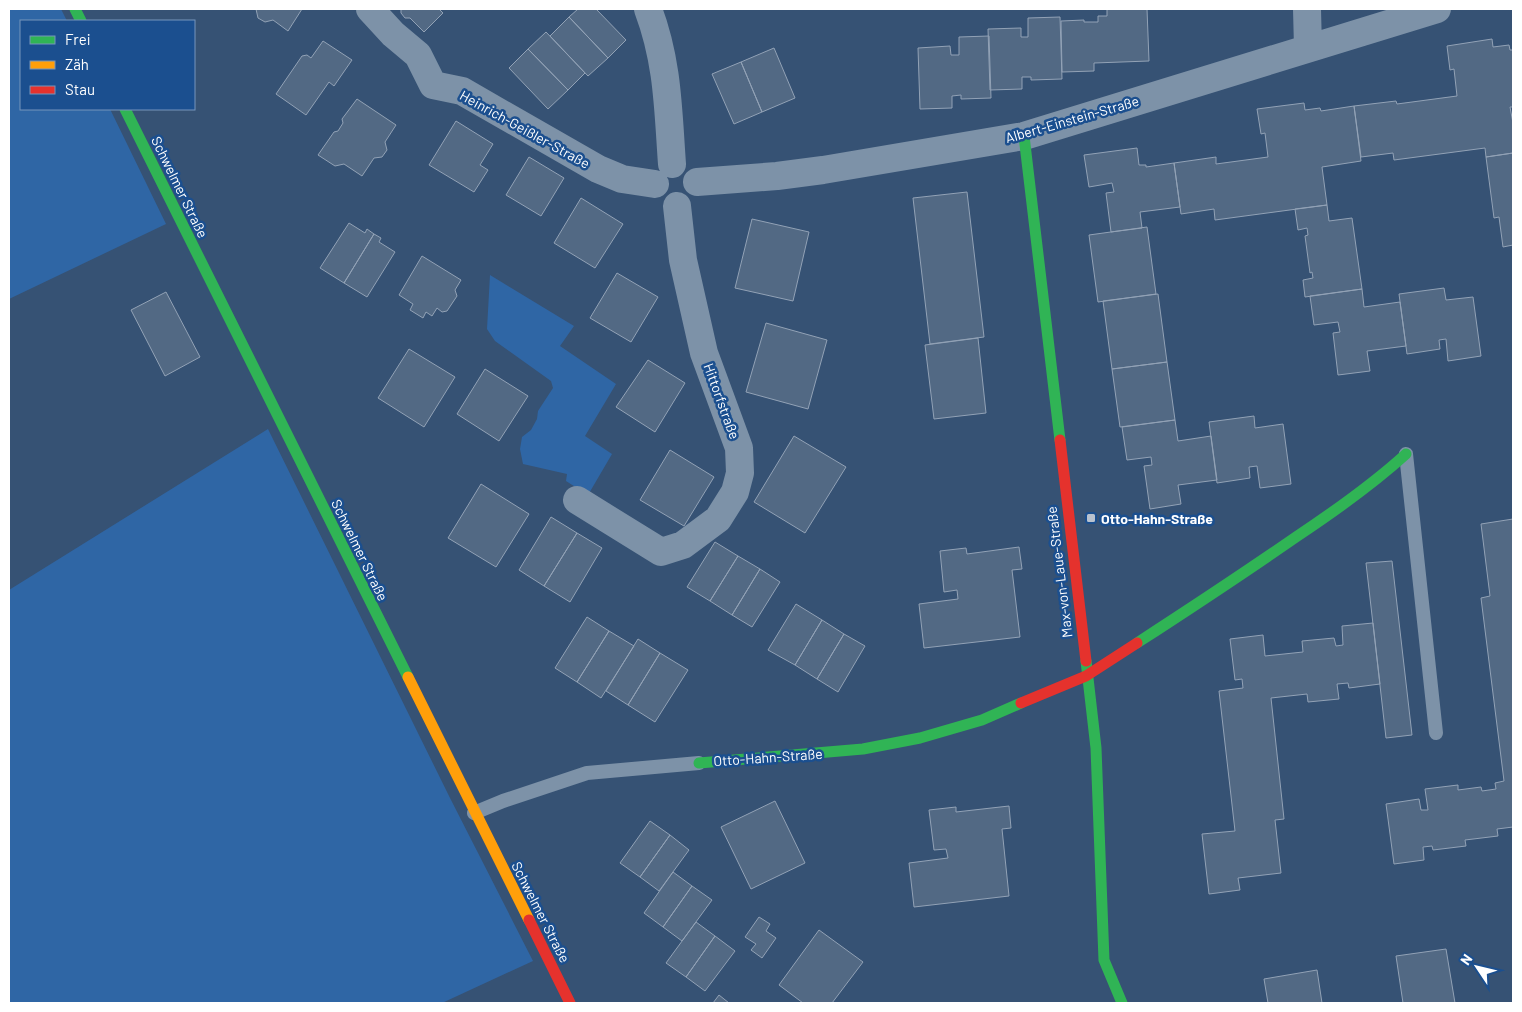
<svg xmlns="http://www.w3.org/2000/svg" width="1522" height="1012" viewBox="0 0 1522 1012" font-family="Barlow,sans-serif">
	<rect width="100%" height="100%" fill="#365274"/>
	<!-- green -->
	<path fill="#2f66a5" d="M9,9H61L67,21H21V109H110L166,224L9,299Z
		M490,275L574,326L560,346L616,384L585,436L612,454L588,495L566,481L567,474L523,464L520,449L522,437L531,430L537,419L538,411L553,388L551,381L495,341L487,329Z
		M268,429L450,798L533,961L442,1003H9V590Z"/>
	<!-- building -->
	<path fill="#526984" stroke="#92a2b6" d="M256,9H302L288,31L273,20L265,22L258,18Z
		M401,9H439L443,13L424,32L410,18H405L401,13Z
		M578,9H596L626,40L608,58L569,17Z
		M1107,9H1147L1149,61L1094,63V71L1062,72L1061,21L1084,20V22H1098V16H1107Z
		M569,17L608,58L588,76L550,36Z
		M1060,17L1062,79L1031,80V77H1022V89L990,90L988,29L1021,28V37H1028V18Z
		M546,32L585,73L568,90L528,49Z
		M989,36L991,98L961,99V95L952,96V108L920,109L918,48L950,46L951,55H959V37Z
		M1492,39L1493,47L1509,45L1510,50H1513V107H1510L1513,123V153L1486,157L1485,148L1394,160L1393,153L1361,157L1354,106L1396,101L1397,104L1457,96L1454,69L1450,70L1447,46Z
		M323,41L352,60L334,86L329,82L306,115L276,94L302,56L307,55L311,58Z
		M774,48L795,98L762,112L741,62Z
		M528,49L568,90L548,109L509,68Z
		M741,62L762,112L734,124L712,74Z
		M357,99L396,125L385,142L387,150L382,157L374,158L362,176L344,164L335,166L318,155L334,132L338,131L343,123L342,119Z
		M1304,103L1305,110L1320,108L1321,111L1354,106L1361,161L1322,167L1327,205L1215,220L1214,209L1181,214L1174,163L1216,157V164L1268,157L1265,133L1261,134L1257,109Z
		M456,121L493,144L480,165L488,170L474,192L429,165Z
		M1137,148L1139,165H1146V167L1174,163L1180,207L1140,212L1142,228L1111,232L1106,193L1114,192L1112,183L1089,187L1084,155Z
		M1513,153V245L1503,247L1499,217L1494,218L1486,157Z
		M529,157L564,178L541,216L506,195Z
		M967,192L984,337L930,344L913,198Z
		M581,198L623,224L595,268L554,243Z
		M1327,205L1329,221L1352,218L1362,289L1305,297L1303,280L1313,278L1312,272L1310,273L1305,236L1308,235L1307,228L1298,230L1295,209Z
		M752,219L809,232L793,301L735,288Z
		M349,223L365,233L367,229L374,234L344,283L320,268Z
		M1147,227L1156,294L1098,302L1089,235Z
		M374,234L381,238L379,242L395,252L367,297L344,283Z
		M422,256L461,280L455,290L457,296L447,311L442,312L437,308L432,316L426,312L423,318L410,310L413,304L399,295Z
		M617,273L658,297L631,342L590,318Z
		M1444,288L1446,300L1473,297L1481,356L1448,361L1446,339L1439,340L1440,349L1407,354L1399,294Z
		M1362,289L1364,307L1400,302L1406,346L1367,351L1370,371L1338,375L1333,333L1340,332L1338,322L1314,325L1310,296Z
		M166,292L200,357L165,376L131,310Z
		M1158,294L1167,362L1112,369L1103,301Z
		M766,323L827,340L808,409L746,392Z
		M978,338L986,413L934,419L925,345Z
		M409,349L455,377L424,427L378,398Z
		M648,360L685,383L655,432L616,407Z
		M1167,362L1175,420L1120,427L1112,369Z
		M485,369L528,396L499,441L457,414Z
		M1254,416L1255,428L1283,424L1291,484L1260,488L1257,466L1249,467L1250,478L1217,483L1209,422Z
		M1175,420L1178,441L1211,436L1217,480L1178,485L1181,504L1150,509L1144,466L1152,465L1151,457L1127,460L1122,427Z
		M794,436L846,467L805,533L754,502Z
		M670,450L714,477L684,526L640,500Z
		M481,484L529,514L496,567L448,538Z
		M551,517L577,533L544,586L519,570Z
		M1513,519V827L1497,829L1498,836L1465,840L1466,846L1433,850L1432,846L1423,847L1424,860L1394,864L1386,804L1419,799L1421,810H1428L1425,789L1458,785V790L1481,787L1482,791L1496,789L1495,783L1504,781L1481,598L1490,596L1481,524Z
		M577,533L602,548L570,602L544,586Z
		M715,542L738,556L710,601L687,587Z
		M1019,547L1022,569L1012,570L1020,637L924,648L919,604L958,599L957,590L944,592L940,551L966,548L967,554Z
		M738,556L760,569L732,615L710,601Z
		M1392,561L1412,735L1386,738L1366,563Z
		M760,569L780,582L752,627L732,615Z
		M796,604L822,620L795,665L768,650Z
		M587,617L609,631L577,682L555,668Z
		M822,620L844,634L817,679L795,665Z
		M1373,623L1380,684L1349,688L1348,683L1337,684L1339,699L1308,702L1307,694L1271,698L1284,819L1275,820L1281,873L1238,878L1240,890L1209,894L1202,834L1235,831L1219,691L1243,688L1242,679L1235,680L1230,639L1263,635L1265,656L1303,652L1302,641L1334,638L1336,646L1343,645L1342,626Z
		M609,631L634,646L601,698L577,682Z
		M844,634L865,646L838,692L817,679Z
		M638,639L660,653L628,705L606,691Z
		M660,653L688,670L655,722L628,705Z
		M775,801L805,863L751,889L721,827Z
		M1009,806L1011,828L1002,829L1009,896L914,907L909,863L948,858L946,849L934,850L929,810L956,807V812Z
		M650,821L670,835L640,877L620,863Z
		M670,835L689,850L659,891L640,877Z
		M673,872L692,886L663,927L644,913Z
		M692,886L712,900L682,941L663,927Z
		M759,917L770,924L766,931L776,938L762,958L751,950L756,944L745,937Z
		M696,922L715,936L686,977L666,963Z
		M819,930L863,962L832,1003H803L779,985Z
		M715,936L735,951L705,991L686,977Z
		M1446,949L1455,1003H1403L1396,956Z
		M1317,970L1322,1003H1268L1264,979Z
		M719,995L729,1003H713Z"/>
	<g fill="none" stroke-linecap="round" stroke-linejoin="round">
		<!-- lane -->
		<path stroke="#7d92a8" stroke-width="14" d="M1406,454L1436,733
			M474,813L503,801L587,773L699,763"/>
		<!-- street -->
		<path stroke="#7d92a8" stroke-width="28" d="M370,9L393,34L418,55L433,85L462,91L598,169L622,179L655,184
			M648,9C668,62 668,109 672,164
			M1307,9L1308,48
			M697,182L777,176L823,170L1024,136L1437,9
			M577,500L661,552L683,545L718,519L735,492L740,473L739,448L704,353L683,260L677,206"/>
		<!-- fast -->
		<path stroke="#30b455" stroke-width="11" d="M75,9L81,21
			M125,109L408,677
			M1024,136L1060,440
			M1137,643C1191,608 1244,573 1296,537C1335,511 1372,485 1406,454
			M1086,661L1096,748L1104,960L1122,1003
			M699,763L863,749L920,738L982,720L1021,703"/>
		<!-- slow -->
		<path stroke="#ff9f0a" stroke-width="11" d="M408,677L529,920"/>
		<!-- jam -->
		<path stroke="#e5322d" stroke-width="11" d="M1060,440L1086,661
			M1021,703L1086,676L1137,643
			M529,920L570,1003"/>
	</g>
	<!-- markers -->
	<rect fill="#b9c2ce" stroke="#1b4f8f" stroke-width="2" x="1086" y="513" width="10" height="10" rx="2.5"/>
	<g text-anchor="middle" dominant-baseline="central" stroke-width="5" stroke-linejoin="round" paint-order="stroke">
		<!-- street labels -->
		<g font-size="14" fill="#fff" stroke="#1b4f8f">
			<text transform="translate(1072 119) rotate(-16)">Albert-Einstein-Straße</text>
			<text transform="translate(525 129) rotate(29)">Heinrich-Geißler-Straße</text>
			<text transform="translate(180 187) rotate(64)">Schwelmer Straße</text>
			<text transform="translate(722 401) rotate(70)">Hittorfstraße</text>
			<text transform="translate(360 550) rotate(64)">Schwelmer Straße</text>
			<text transform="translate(1059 572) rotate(-97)">Max-von-Laue-Straße</text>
			<text transform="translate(768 757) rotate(-4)">Otto-Hahn-Straße</text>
			<text transform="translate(541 912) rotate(63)">Schwelmer Straße</text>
		</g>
		<!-- poi labels -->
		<g font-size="14" font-weight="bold" fill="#fff" stroke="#1b4f8f" text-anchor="start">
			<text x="1101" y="518">Otto-Hahn-Straße</text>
		</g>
	</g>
	<!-- border -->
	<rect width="1522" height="1012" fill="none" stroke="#ffffff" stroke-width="20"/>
	<!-- legend -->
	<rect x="20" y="20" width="175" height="90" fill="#1b4f8f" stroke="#7695bc"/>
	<rect x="30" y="36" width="25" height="8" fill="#30b455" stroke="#7695bc"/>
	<text x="65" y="45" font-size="15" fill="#ffffff">Frei</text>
	<rect x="30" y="61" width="25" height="8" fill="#ff9f0a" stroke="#7695bc"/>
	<text x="65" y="70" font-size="15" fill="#ffffff">Zäh</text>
	<rect x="30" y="86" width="25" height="8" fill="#e5322d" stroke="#7695bc"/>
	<text x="65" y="95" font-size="15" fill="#ffffff">Stau</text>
	<!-- north arrow -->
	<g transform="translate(1477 967) rotate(305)" stroke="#1b4f8f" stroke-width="4" paint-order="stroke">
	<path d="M0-4L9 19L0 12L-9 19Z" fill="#ffffff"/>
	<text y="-8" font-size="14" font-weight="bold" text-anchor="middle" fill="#ffffff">N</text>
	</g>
</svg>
